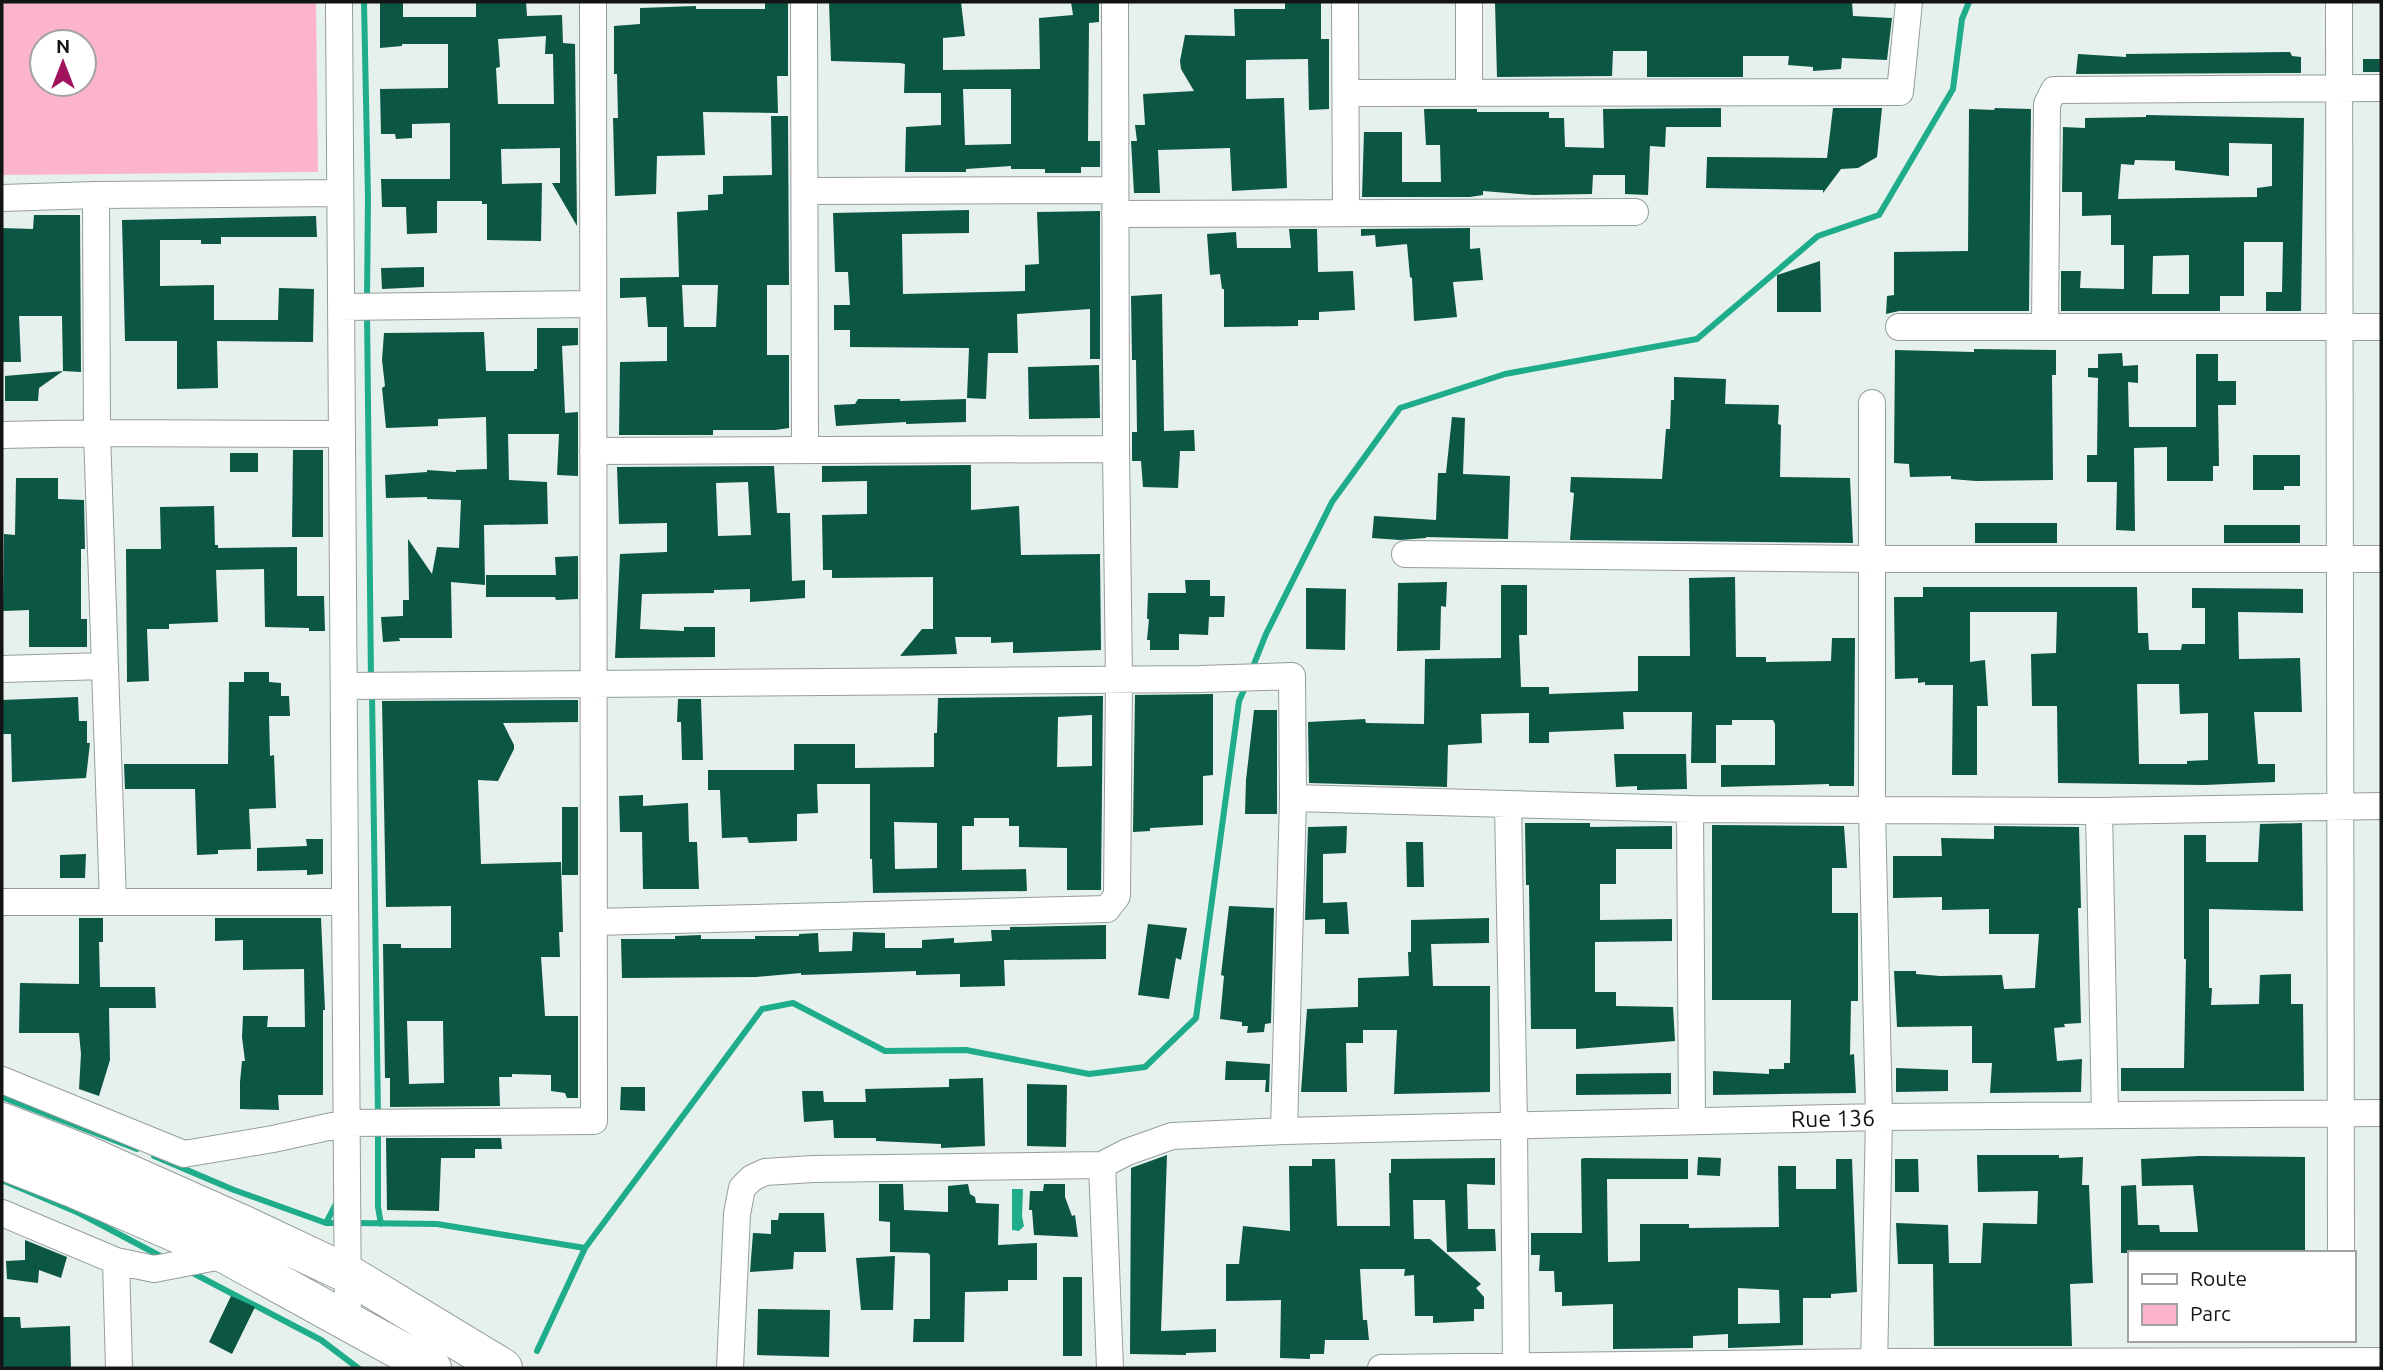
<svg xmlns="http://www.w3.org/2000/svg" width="2383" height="1370" viewBox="0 0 2383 1370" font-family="Ubuntu,sans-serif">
	<rect width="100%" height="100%" fill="#e6f0ec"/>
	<!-- green -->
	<path fill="#fbb4cc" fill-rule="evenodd" d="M2,2H316L318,172L2,175ZM42,42H84V84H42Z"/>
	<!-- water -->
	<path fill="#1eac8a" d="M1012,1189H1023L1022,1216L1024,1226L1019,1231L1012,1230Z"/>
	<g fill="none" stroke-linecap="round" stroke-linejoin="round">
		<!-- stream -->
		<path stroke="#1eac8a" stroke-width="6" d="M364,2L368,198L367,301
			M367,312L371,679
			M1252,669L1266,634L1332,502L1400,408L1505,374L1697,339L1818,236L1879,215L1953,89L1962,19L1969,2
			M372,693L378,1116
			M2,1097L137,1149
			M378,1131V1207L381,1224
			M154,1156L234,1190L326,1223H340
			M4,1181L79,1213L164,1258
			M326,1223L338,1200
			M355,1223L437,1224L585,1248
			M189,1271L321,1340L358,1368
			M537,1351L585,1248L762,1009L793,1003L885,1051L966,1050L1089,1074L1145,1067L1196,1018L1239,701L1247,683"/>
	</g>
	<!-- building -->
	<path fill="#0c5644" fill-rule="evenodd" d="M380,2H403V17H476V2H526L527,16L562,15L563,43L575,44L577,226L552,183H560V148L501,149L502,184L542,183L541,241L487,240V204H482V201H437V233L407,234L406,207H382L381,179H450V123L412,124V138L396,139L395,134H381L380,89L448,88V44H402V46L380,48ZM546,36L545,54H553L554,104H498L496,68L500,67L498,39Z
		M765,2H788V76H777L778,113L703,112L705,155L657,156L656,194L615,196L613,118H618L617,74H614V26L640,24V8L696,6V9H765Z
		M829,2H961L965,36L943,38V70L1040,69L1039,18L1073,15L1071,2H1099V22L1089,23L1088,141H1100V167H1081V173H1045V169H1011V166L966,169V172H905L906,127L941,125V93H904L905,64L900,63L831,61ZM963,89H1011V144L965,145Z
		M1285,2H1321V39H1329V109L1309,110L1308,59L1246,60V99L1284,98L1287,188L1232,191L1230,148L1158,150L1160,193H1134L1131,141H1137L1135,125H1145L1143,94L1194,91L1181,69L1180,61L1185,35L1235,36L1234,9H1285Z
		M1495,2H1852L1853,16L1892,18L1887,60L1842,58L1841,69L1813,71V67L1788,65L1789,56H1743V77H1647V51H1613L1612,76L1497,77Z
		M2290,52L2292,56L2301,57V73L2076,74L2078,54L2126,57V54Z
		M2363,59H2381V72H2363Z
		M1721,108V127H1666L1665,147L1650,146L1648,195L1625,194V175H1593L1592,194L1533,195L1483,191V195L1470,197H1362L1364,132H1402V182H1441L1440,145H1426L1424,109H1477V112H1549V118H1564L1565,147L1604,148L1603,109Z
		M1833,108H1882L1877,157L1858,168L1841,169L1823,193V190L1706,188L1707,157L1827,158Z
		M1995,108L2031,109L2029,311H1899L1886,314L1887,296L1894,295V252L1968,251L1969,109L1994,110Z
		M2146,115L2304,118L2301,311H2266V292H2282L2283,242H2244V296H2220V311H2061V271H2081L2080,288L2124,289V245H2111V215L2082,216V192H2062L2063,127L2085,128V118L2146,117ZM2229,143L2272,144V186L2257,188V197L2118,199L2121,164L2134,165L2135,160L2175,161V170L2229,176ZM2189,255V294H2152L2153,256Z
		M771,116H788L789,285H767V355H789V428L775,430H713V435H619L620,362L667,361V327H648L646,297L620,298V278L679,277L677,212L708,210V195L723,194V176L772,175ZM682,285H718L716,327H684Z
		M969,210V233L902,234L903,294L1025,291V265L1039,264L1037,212L1100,211V359H1090V309L1017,314L1018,353H988L986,399L967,398L969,348L850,347V330H834V305H850L848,272H835L833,213Z
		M34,215H80L81,372L63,371L39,388L38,401H5V376L63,371L62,316H19L21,362H2V228L33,229Z
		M316,216L317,237H221V244H201V240H160V286L214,285V320H278L279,288L314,289L313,342L217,341L218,388L177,389V341H125L122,220Z
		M1470,228V249L1480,248L1483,280L1453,282L1457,317L1414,321L1412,278L1410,277L1407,244L1376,247L1375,235L1361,236V229Z
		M1289,229H1317L1318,272L1353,271L1355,310L1319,312V320H1298V326L1224,327V289H1222L1220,274L1210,275L1207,234L1236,232L1237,248H1291Z
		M1820,261L1821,312H1777V275Z
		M424,267V287L382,289L381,268Z
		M1162,294L1164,431L1194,430L1195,451H1180L1178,488L1143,487L1141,461H1132V432H1137L1136,360H1132L1131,296Z
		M537,328H578V345L562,346L565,413L578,412V476L557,475L559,434H508L509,480L547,482L548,524L484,525L485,585L451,582L452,638H399L400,641L383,642L381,617L403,616V600H409L408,539L432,574L437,547L459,548L461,500L427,499V497L386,498L385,475L427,472V470L456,472V470L487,469L486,417L438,419V426L386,428L382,388L385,386L382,360L384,333L484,332L486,371H534V369H537Z
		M1974,349L2056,350V375H2052L2053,480L1976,481L1951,479V476L1910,477L1909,464L1894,463L1895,350L1974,352Z
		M2122,353L2123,366L2138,365V383L2128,382L2129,427H2196V354H2218V381H2236V405H2218L2219,466H2213V481H2167V447L2134,448L2135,531L2116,530L2117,482H2087V455H2097L2098,378L2088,377V368H2098V354Z
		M1099,365L1100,418L1029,419L1028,367Z
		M1674,377L1726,379L1725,404L1779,405L1778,424L1781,425L1780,477L1850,478L1853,543L1570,540L1574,493L1570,492L1571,477L1662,479L1666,429H1670L1671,400H1674Z
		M858,399H900V401L966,399V422L906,424V422L836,426L834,405L855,404Z
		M1452,417L1465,418L1463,474L1510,476L1508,539L1426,537V538L1400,540L1372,538L1374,516L1436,520L1438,473H1446Z
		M293,450H323V537H292Z
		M230,453H258V472H230Z
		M2253,455H2300V486H2284V490H2253Z
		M971,465V510L1019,506L1021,555L1100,554L1101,650L1013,653V642L991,643V637H955L957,654L900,656L922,629H933V577L832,578V570H823L822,515L867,514V481L822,482V466Z
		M774,466L777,513H790L792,581L805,580V598L750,602V589L714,590V593L642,594L640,629L684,631V627H715V657L615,658L620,554L667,552V523L619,524L617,467ZM748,482L751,535L718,536L716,483Z
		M16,478H58V499L84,500L85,549H81V619H87V647H29V610L3,611L4,534L15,535Z
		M214,506L215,545H218V548L297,547V596H324L325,631H309V628L265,627L264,569L216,570L218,622L169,624V629H147L149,681L127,682L126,549H161L160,507Z
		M1975,523H2057V543H1975Z
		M2224,525H2300V543H2224Z
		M578,556V599L556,600L555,597H486V575H556L555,557Z
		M1735,577L1736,657H1766V662L1831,661L1832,638H1855L1854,786H1829V784L1721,787V765H1775V724L1773,720H1732V725H1716V763H1691L1692,712H1623L1624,729L1549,732V743H1529V713L1481,714L1482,743L1448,745L1447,787L1309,783L1308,722L1365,719L1366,723L1424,724L1425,659L1501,658V585H1527V635H1519L1521,687H1549V694L1638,691V656H1690L1689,578Z
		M1185,580H1210V596H1225L1224,617H1209L1208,635L1179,634V650H1150V640H1147L1149,619H1147L1148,593H1186Z
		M1447,582L1446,607L1441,606L1440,650L1397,651L1398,583Z
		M1923,587H2137L2138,633H2148L2149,650H2181L2182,644H2205V608H2192V588L2303,589V613L2238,612L2239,659L2300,658L2302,712H2254L2258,764H2275V782L2204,785L2058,783L2057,706H2032L2031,654L2056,653L2057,612H1970V662L1985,660L1988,706H1977V775H1952L1953,685H1925V682L1918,683V678L1895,679L1894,597H1923ZM2137,684H2179L2180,714L2208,713V760L2187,761V764H2139Z
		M1306,588L1346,589L1345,650L1306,649Z
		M244,672H269V682L281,683V696H289L290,716H269L270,756L274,755L276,808L249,809L251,849L218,850V854L197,855L195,789H125L124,764H228L229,682H244Z
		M1213,694V775L1203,776V825L1150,828V831L1133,832L1135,695Z
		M1103,696L1101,890H1067V848L1019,847V826H1009V818H974V826H962V870L1026,869L1027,891L873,893L872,859H870V784H817L818,813L797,814V841L749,843L747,837L722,838L720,790H708V770H794V744H855V768L934,767V733H937L938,698ZM1092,715V766L1057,767L1058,717ZM894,822L937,823V868L895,869Z
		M78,697L79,721H87V743H90L86,778L12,782L11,734H2V700Z
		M678,699H701L703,760H682L681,722H677Z
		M578,700V722L503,723L514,745V749L498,781L478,780L481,864L561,862L563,932H559L560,957H541L545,1016H578V1098H567L565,1093L551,1091V1075L512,1074V1077H499L500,1106L390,1107V1078H385L383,944H401V948H451V906L386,907L382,701ZM407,1021H443L444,1083L409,1084Z
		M1254,710H1277V814H1245L1246,780Z
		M1614,754H1686L1687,789L1637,790V786L1616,787Z
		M643,795V806L688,803L689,842H697L699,889H643L642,832H620L619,796Z
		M562,807H578V875H562Z
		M1525,823H1590V827L1672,826V849H1616V884H1600V920L1672,919V941L1595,942V992H1616V1006L1673,1007L1675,1041L1576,1049V1029H1531L1529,885H1526Z
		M2302,823L2303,911L2209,909V988H2212L2211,1005L2259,1004L2260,975L2291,974V1004H2303L2304,1091H2121V1068H2184L2186,959H2184V835H2206V862H2258L2260,824Z
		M1712,825L1844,826L1847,868H1832V913H1858V1001H1851L1850,1055L1854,1054L1856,1093L1713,1095V1071L1769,1074V1069H1784V1063H1790L1791,1000H1712Z
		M1347,826L1346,853L1323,854V903L1347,902L1349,934H1325V919L1305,920L1308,827Z
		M1994,826L2079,827L2081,908H2078L2081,1023L2064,1024L2065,1027L2054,1028L2057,1061L2082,1059L2081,1092L1990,1093L1992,1063H1972V1026L1897,1027L1894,971H1916V974L1940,976L2002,975L2004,989L2035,988L2039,934H1989V909L1942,910V897L1893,898V856H1942L1941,838L1994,839Z
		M306,839H323V874L307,875V870L257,871V848L307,846Z
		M1406,842H1423L1424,887H1407Z
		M86,854L85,878H60V855Z
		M1229,906L1274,908L1271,1023L1265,1024L1264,1032L1247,1033L1248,1026H1242V1022L1220,1019L1224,976L1221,975Z
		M79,918H103V942H99L100,987H155L156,1008H109L110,1060L99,1096L79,1089L81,1054L79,1033H19L20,983L79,984Z
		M215,918H321L325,1010H323V1095H278L279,1110L240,1109V1082L242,1061H245L242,1037L243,1016H268L267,1027H305L304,969L243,970V940L215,941Z
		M1489,918V943L1431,944L1433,986H1490V1092L1394,1094L1397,1030H1363V1043H1346L1347,1092H1301L1307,1009L1358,1007V978L1409,976L1408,952H1411V920Z
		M1148,924L1187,928L1181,960L1176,958L1169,999L1138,995Z
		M1106,925V959L1004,960L1005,986L960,987V974L916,975V971L801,975V973L756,977L622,978L621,939H675V936L701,935V939H755V936H799V934L818,933L819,952L852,951L853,932L885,933V948H922V940L954,938V943L992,941L991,930H1010V927Z
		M1226,1061L1270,1064L1269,1092H1265L1266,1080H1225Z
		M1896,1068L1948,1070V1091L1896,1092Z
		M1671,1073V1094L1576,1095V1074Z
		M983,1078L985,1146L941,1148V1144L876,1141V1138H834L833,1120L804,1122L802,1091H823L824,1102H866L865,1089L949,1087V1079Z
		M1027,1084L1067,1085L1066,1147L1027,1146Z
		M621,1087H645V1111L620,1110Z
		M386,1138H501L502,1149H475V1158H441L439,1211L387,1210Z
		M1167,1155L1161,1331L1216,1329V1352L1186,1353V1355L1130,1354L1131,1168Z
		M1977,1155H2059V1158L2083,1157L2082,1185H2089L2093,1283L2070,1284L2072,1346H1934L1933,1264H1898L1896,1223L1948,1225L1949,1263H1981L1983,1223L2037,1224L2038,1191L1978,1192Z
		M2199,1156L2305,1157V1253H2121V1186L2136,1185L2138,1225H2159L2160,1232H2198L2193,1185L2142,1186L2141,1159Z
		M1698,1157L1721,1158L1720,1176L1697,1175Z
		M1495,1158V1185L1467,1184L1468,1229H1495L1496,1251L1447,1252L1445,1200H1413L1414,1239H1430L1481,1284L1476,1288L1484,1297V1309H1474V1321L1433,1323V1316H1415L1414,1275L1404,1276L1405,1269H1360L1363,1320H1367L1369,1340H1325L1324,1354H1310V1359L1280,1358L1281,1300L1226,1301V1264H1239L1243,1226L1290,1231L1289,1166H1312V1159H1335L1337,1226H1390L1389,1173H1391V1159Z
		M1584,1158L1688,1159V1179H1607L1608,1262L1640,1261V1224H1689V1228L1779,1227L1778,1166H1796V1189H1836V1159H1852L1857,1292L1831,1294V1298H1803V1345L1728,1348V1334L1693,1336V1348L1613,1349V1304L1562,1306V1292H1555L1554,1271H1539L1540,1255H1531V1233H1582L1581,1159ZM1738,1288L1779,1290L1780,1323L1738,1324Z
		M1895,1159H1918L1919,1192H1895Z
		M879,1184H903L904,1210L948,1212V1186L968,1184L970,1194L975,1197L976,1203L999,1204L998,1245L1037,1243V1280H1008V1291L965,1292L964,1342H913L914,1319H930V1255L928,1253L890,1252V1222L879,1221Z
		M1044,1184H1065V1197L1072,1216L1075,1215L1078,1237L1034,1235L1032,1210H1029L1030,1191H1043Z
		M779,1213H824L826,1252H794L793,1269L750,1272L753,1233L771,1234V1220H778Z
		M25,1240L67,1257L61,1278L39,1270L38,1283L7,1279L6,1261L25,1260Z
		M895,1256L893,1310H861L856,1258Z
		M1063,1277H1082V1356H1063Z
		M231,1296L255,1307L232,1354L209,1342Z
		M758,1309L830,1310L829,1357L757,1355Z
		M2,1317H20L21,1328L70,1326L71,1368H3Z"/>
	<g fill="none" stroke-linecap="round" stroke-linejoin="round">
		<!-- street casing -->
		<g stroke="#959e9b" stroke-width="28">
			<path id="street" d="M339,2L348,1322
				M804,2L805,450
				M1345,2L1346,213
				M1469,2V93
				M2339,2L2341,1253
				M1346,93L1900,92L1909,2
				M805,191L1115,190
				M96,195L97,433L113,902
				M2,198L96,195L340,193
				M1115,214L1635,212
				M341,307L593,304
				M1899,327H2381
				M2045,327L2047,104L2054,90L2381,88
				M1872,403V809L1879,1117L1874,1368
				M2,435L97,433L342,434
				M593,451L1116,449
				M1405,554L1871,559H2381
				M2,669L105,666
				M344,686L1200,679L1292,676L1293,798L1284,1131
				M1293,798L1690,809L2099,811L2381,806
				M1508,805L1514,1125L1516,1368
				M1690,809L1692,1121
				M2099,811L2105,1115
				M2,902H345
				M594,922L1107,909L1117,896L1119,680L1116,449L1115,2
				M2,1080L184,1154L273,1139L346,1123L594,1121L593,2
				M1102,1165L1110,1368
				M2,1213L116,1261L154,1269L227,1255
				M116,1261L119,1368
				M730,1368L737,1214L742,1188L752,1178L765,1172L813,1169L1102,1165L1127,1152L1172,1136L1284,1131L1879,1117L2381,1113
				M1381,1368L1874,1362L2381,1361"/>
		</g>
		<!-- highway casing -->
		<g stroke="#959e9b" stroke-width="40">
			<path id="highway" d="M2,1122L87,1155L242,1224L348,1274L503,1368
				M2,1160L73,1188L227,1255L432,1368"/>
		</g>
		<!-- street -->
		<use href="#street" stroke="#fff" stroke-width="26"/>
		<!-- highway -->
		<use href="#highway" stroke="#fff" stroke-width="38"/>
	</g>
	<g text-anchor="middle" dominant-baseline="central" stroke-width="7" stroke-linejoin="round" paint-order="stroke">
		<!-- street labels -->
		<g font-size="23" fill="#121514" stroke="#fff">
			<text transform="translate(1833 1118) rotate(-1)">Rue 136</text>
		</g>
	</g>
	<!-- border -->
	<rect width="2383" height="1370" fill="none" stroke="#121514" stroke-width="7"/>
	<!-- legend -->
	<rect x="2128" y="1251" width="228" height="91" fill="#ffffff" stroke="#a0a1a1" stroke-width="2"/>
	<rect x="2142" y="1274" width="35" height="10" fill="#ffffff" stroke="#a0a1a1" stroke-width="2"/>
	<text x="2190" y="1286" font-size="21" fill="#121514">Route</text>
	<rect x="2142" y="1304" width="35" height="21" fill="#fbb4cc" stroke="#a0a1a1" stroke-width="2"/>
	<text x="2190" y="1321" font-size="21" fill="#121514">Parc</text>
	<!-- north arrow -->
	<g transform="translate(63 63)"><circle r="33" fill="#ffffff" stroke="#a0a1a1" stroke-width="2"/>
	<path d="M0-5L12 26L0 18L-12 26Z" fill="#a1145c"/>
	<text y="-10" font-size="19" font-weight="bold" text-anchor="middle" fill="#121514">N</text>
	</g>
</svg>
